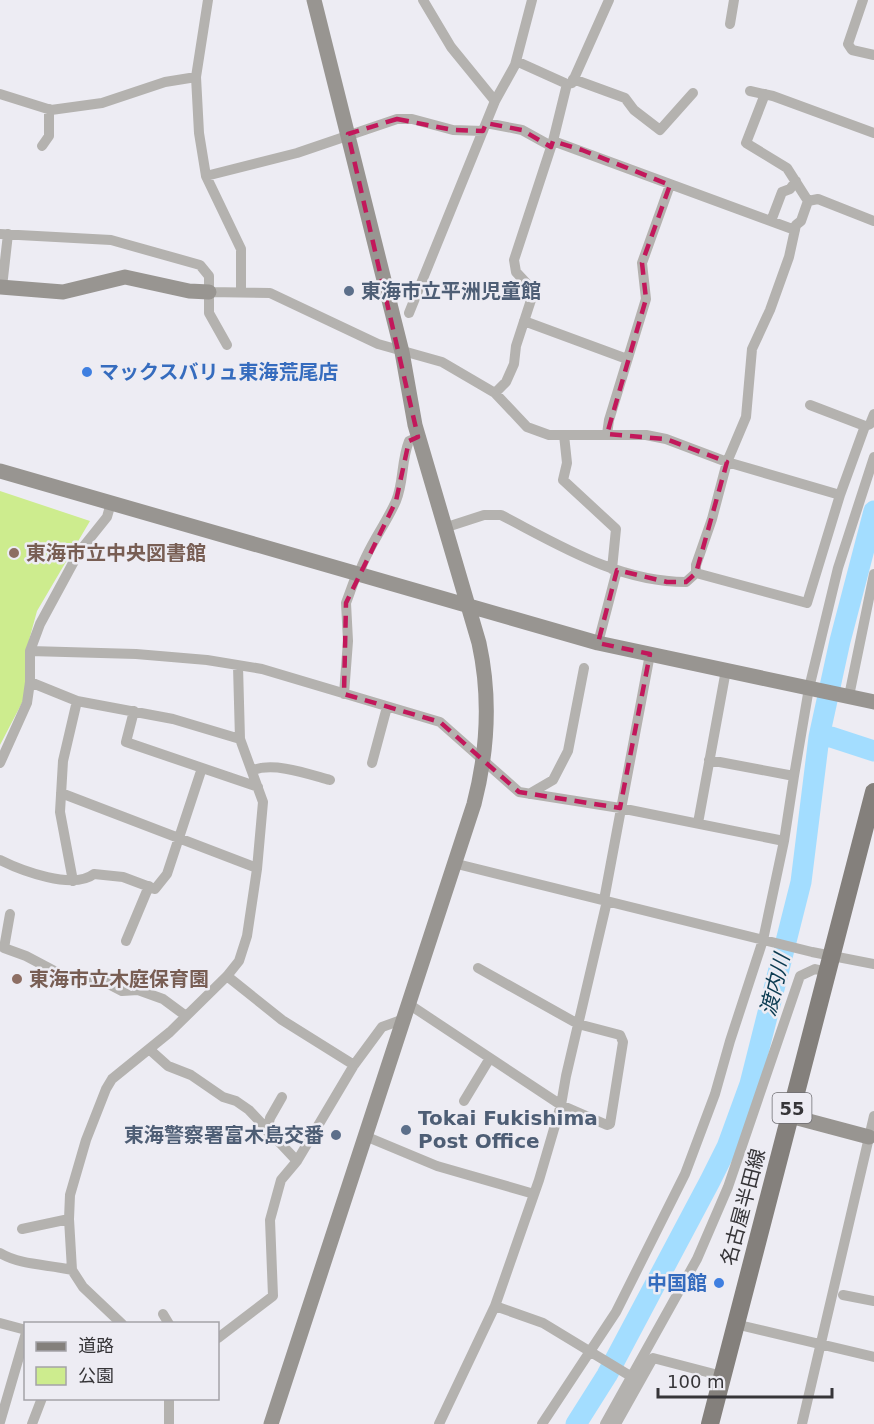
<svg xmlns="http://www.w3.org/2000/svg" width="874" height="1424" viewBox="0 0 874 1424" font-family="'DejaVu Sans','Noto Sans JP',sans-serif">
	<rect width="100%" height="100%" fill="#edecf3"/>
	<!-- green -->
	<path fill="#cdec8e" d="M0,491L90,521L37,611L28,644L25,697L0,745Z"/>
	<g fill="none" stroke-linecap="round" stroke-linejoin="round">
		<!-- river -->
		<path stroke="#a3ddff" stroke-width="21" d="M819,737H831L874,751
			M576,1424L607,1375L710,1181L727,1147L750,1084L801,882L819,737L840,641L874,511"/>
		<!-- street -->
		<path stroke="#b4b2af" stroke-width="10" d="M208,0L196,77L199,133L206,176L241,249V291
			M423,0L451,47L495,101
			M863,0L848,44L852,50L874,55
			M730,24L734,0
			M516,61L567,84
			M573,79L625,98L634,110L660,130L693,93
			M750,91L773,96L874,133
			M0,94L51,110L102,103L165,82L196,77
			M765,94L746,143L787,168L808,201
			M486,123L522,130L551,146
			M553,141L795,230
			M42,146L49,136V109
			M206,176L297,153L397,119H412L453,130L483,131
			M771,221L782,192L790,189L796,181
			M0,234L111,240L200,265L209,276V313L227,345
			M2,287L8,234
			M209,292L270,293L378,344L442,362L495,393L527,427L549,435H646L666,439L727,462L840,495
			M409,313L495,101L515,65L532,0
			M524,321L627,359
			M495,393L506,382L514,364L516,346L531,300L529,286L516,272L514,260L553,141L567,84L572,83L609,0
			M865,426L870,424L874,414
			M607,434L609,420L646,299L642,263L670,185
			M564,435L567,463L563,480L616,529L612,569
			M447,527L484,515H501C559,545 618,582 686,582L696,573V565L712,519L727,462L746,417L752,349L770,310L789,257L796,225L801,221L808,201L818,199L874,221
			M696,573L807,603L840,495L865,426L810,405
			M359,574C367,548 385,526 396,501C404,482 401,461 409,441L418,437
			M598,643L617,570
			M30,651L136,654L207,660L262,669L440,722L519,792L620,808L784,841
			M238,666L240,739
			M30,682V651L40,624L79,552L107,517L111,503
			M344,694L348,641L346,603L357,573
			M849,696L874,574
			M134,711L126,742L258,787
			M0,763L27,703L30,682L77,701L173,719L240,739L263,802L257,869L247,936L239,961L227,976L170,1032L112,1079L106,1089L86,1140L70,1195L69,1219L72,1270L83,1287L122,1324
			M372,763L387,707
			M253,770C275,762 308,774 330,780
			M794,776L809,688L838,568L874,457
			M61,793L257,868
			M529,794L553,780L568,751L584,668
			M698,823L726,670
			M0,860C22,871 73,890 94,874L123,877L155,889L167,874L202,768
			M453,863L812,952L874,964
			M73,881L60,812L63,761L77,701
			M604,900L650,654
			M10,914L4,948L26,956L60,974L101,980L122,991L138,990L163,999L186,1016
			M126,941L149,886
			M227,976L282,1020L354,1065
			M410,1005L561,1105L607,1125L610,1124L623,1042L620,1035L578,1024L478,968
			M149,1049L168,1066L191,1075L223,1097L236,1101L249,1110L297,1161
			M464,1101L490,1058
			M267,1131L270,1118L282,1097
			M365,1136L437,1166L534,1194
			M22,1229L69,1219
			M0,1253C22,1266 48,1264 72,1270
			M843,1295L874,1301
			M495,1306L543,1323L632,1377
			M163,1314L169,1324
			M0,1323L26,1330
			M735,1324L874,1357
			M218,1338L273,1296L270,1220L281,1180L297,1161L354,1065L382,1027L404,1019
			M0,1422L26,1333
			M32,1424L42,1398
			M169,1424V1398
			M439,1424L495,1306L539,1180L561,1105L566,1076L607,901
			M542,1424L616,1312L685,1174L715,1094L730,1041L763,940L784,841L794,776L709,760
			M605,1424L697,1259L728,1187L800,976L815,969L828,972
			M616,1424L653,1358L722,1376
			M802,1424L874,1116"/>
		<!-- secondary -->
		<path stroke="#989591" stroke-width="15" d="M0,287L63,292L125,277L189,291L209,292
			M0,471L598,643L874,702
			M790,1116L869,1137
			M271,1424L474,804C488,750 491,698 479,643L415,425L402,352L314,0"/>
		<!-- primary -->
		<path stroke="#84807c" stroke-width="18" d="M710,1424L874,792"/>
	</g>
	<!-- marked area -->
	<path fill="none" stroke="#c2185b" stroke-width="4.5" stroke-dasharray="12 8" stroke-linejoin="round" d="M397,119L453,130L483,131L486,123L522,130L551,147L553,141L582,150L670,185L642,263L646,299L607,434L666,439L727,462L696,573L686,582H667L617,570L598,643L650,654L620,808L519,792L440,722L344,694L346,603L396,501L409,441L418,437L348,134Z"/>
	<!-- markers -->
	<g fill="#5c6f8a" stroke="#edecf3" stroke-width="2">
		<circle cx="349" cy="291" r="6"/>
		<circle cx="406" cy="1130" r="6"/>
		<circle cx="336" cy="1135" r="6"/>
	</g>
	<g fill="#3f7fe0" stroke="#edecf3" stroke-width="2">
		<circle cx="87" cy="372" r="6"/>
		<circle cx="719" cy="1283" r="6"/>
	</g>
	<g fill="#8d6e63" stroke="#edecf3" stroke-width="2">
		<circle cx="14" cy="553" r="6"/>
		<circle cx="17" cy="979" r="6"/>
	</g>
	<g text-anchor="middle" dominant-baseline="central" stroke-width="5" stroke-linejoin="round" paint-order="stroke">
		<!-- shield labels -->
		<rect fill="#edecf3" stroke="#6d6c70" stroke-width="1.5" x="772.5" y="1093" width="39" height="30" rx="4.5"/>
		<g font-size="18" font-weight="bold" fill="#363538">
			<text x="792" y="1108">55</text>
		</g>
		<!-- service labels -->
		<g font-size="20" font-weight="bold" fill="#4e5e75" stroke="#edecf3" text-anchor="start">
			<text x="361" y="291">東海市立平洲児童館</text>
			<text x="418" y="1118">Tokai Fukishima<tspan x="418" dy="23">Post Office</tspan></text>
			<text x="324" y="1135" text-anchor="end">東海警察署富木島交番</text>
		</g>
		<!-- shop labels -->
		<g font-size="20" font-weight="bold" fill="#366cbe" stroke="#edecf3" text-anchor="start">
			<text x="99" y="372">マックスバリュ東海荒尾店</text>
			<text x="707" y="1283" text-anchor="end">中国館</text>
		</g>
		<!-- education labels -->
		<g font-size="20" font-weight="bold" fill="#785e54" stroke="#edecf3" text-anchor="start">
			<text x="26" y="553">東海市立中央図書館</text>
			<text x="29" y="979">東海市立木庭保育園</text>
		</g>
		<!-- street labels -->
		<g font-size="20" fill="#363538" stroke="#edecf3">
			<text transform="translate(743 1207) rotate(-75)">名古屋半田線</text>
		</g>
		<!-- water labels -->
		<g font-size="21" font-style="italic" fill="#0b3b51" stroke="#edecf3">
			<text transform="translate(775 985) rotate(-76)">渡内川</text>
		</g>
	</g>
	<!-- legend -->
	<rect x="24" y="1322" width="195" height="78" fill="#edecf3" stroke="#a4a3a8" stroke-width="1.5"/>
	<rect x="36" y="1342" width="30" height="9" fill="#84807c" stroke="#a4a3a8" stroke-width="1.5"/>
	<text x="78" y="1352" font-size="18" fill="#363538">道路</text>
	<rect x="36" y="1367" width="30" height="18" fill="#cdec8e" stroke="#a4a3a8" stroke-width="1.5"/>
	<text x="78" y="1382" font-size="18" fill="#363538">公園</text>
	<!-- scale -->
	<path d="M658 1388v9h174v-9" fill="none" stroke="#363538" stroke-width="3"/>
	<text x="667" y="1388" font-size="18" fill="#363538" stroke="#edecf3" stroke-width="4.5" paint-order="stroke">100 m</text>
</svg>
